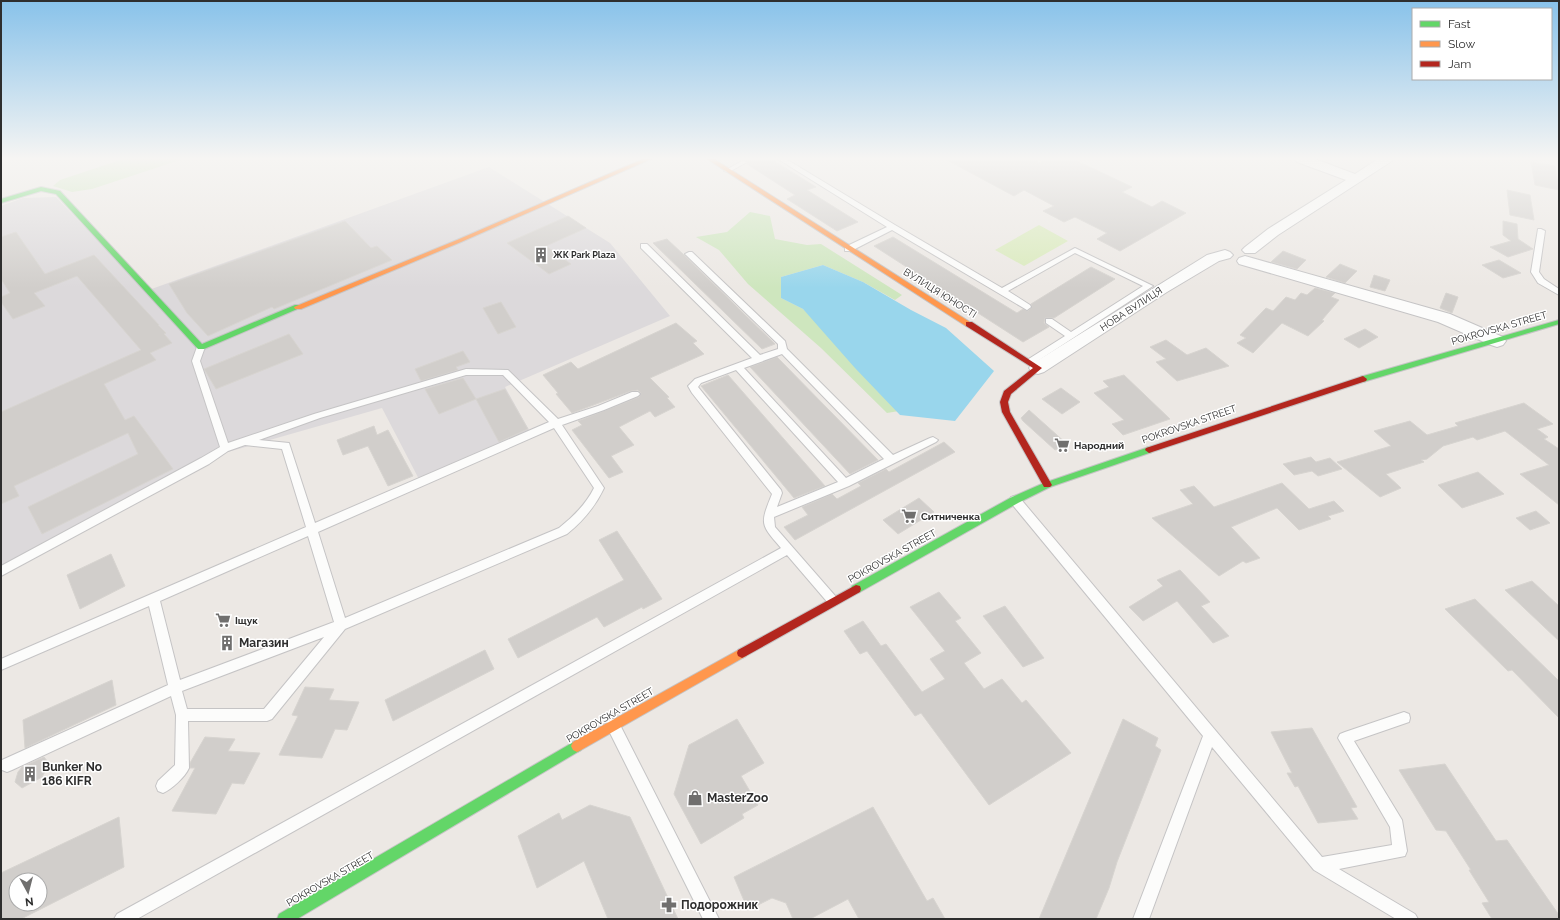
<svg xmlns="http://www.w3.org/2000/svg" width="1560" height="920" viewBox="0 0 1560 920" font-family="Raleway,sans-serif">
	<rect width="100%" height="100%" fill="#ece8e4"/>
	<!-- industrial -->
	<path fill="#dcd9db" d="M489,167L610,243L670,316L505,387L533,437L422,485L382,408L203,459L1,566V206L23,198L56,197L146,291Z"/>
	<!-- green -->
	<path fill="#cee6be" d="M123,159H183L92,189L72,192L53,186L60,180Z
		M750,212L770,216L775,239L807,245L821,244L902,295L895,300L863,282L823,265L781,277V298L803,309L905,410L887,413L821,348L748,284L719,250L696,237L727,232Z"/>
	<!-- pitch -->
	<path fill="#d9eabb" d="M1039,225L1068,241L1024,266L995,250Z"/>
	<!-- water -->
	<path fill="#99d6ec" d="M823,265L863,282L911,310L946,328L994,371L955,421L900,415L855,368L803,309L781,298V277Z"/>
	<!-- building -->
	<path fill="#d1cecb" stroke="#d7d4d0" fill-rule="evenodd" d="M740,159H771L816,187L807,190L858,222L837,231L787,199L795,195L747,164V161Z
		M945,159H1032L1039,163L1046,159H1073L1132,187L1122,192L1152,207L1162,201L1186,213L1120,251L1097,239L1107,233L1075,217L1064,222L1043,211L1054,206L1024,190L1014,196Z
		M1531,162L1555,166L1559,190L1535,185Z
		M1507,190L1530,195L1534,220L1510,215Z
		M568,216L586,228L546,246L571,264L549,274L507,243Z
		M345,221L371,248L377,246L392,260L274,309L272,307L208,336L187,313L169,284Z
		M1503,221L1517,224L1518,239L1533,249L1508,257L1490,247L1511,241L1503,235Z
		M16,232L45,274L94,255L159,325H158L166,333L164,334L172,343L150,353L156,360L104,384L125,420L134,416L173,469L42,534L28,507L138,454L128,433L14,486L19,496L1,504V412L141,350L77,276L34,293L45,306L13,319L1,302V297L10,293L1,279V237Z
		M893,237L1017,313L1023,309L1028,311L1032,307L1031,304L1091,267L1115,279L1054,318H1045L1044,323L1049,327L1023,342L874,246Z
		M667,239L684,255L775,344L762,349L653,243Z
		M1283,251L1306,260L1297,269L1271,262Z
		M1499,260L1521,273L1503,278L1482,265Z
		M1340,264L1357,271L1345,283L1326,277Z
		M1374,275L1390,280L1385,291L1370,287Z
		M1315,288L1335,293L1331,297L1339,300L1322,320L1324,321L1308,336L1282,323L1253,353L1237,343L1246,338L1240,335L1266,308L1273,311L1286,297L1295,300L1301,293L1307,295Z
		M1446,293L1458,297L1452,313L1440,308Z
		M501,302L516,327L498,334L483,308Z
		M676,323L697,341L693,343L704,354L650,378L669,397L667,398L675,407L655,417L650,411L619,427L634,445L611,456L623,472L609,478L572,430L582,425L578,421L639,397L641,393L638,390L631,391L572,413L556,394L558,393L543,375L571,362L578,369Z
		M1365,329L1378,337L1359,348L1344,339Z
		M289,334L303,354L216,389L204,369Z
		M1166,340L1187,355L1206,348L1229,366L1177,381L1156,362L1166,359L1150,347Z
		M463,351L470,362L456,367L458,370L421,381L415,369Z
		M777,357L878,460L850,474L750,367Z
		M728,375L825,486L794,498L701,386Z
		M1124,375L1170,419L1123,435L1112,424L1124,420L1094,393L1109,387L1103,381Z
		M463,378L476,399L439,414L425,389Z
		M1061,388L1080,402L1062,414L1042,399Z
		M505,389L528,429L499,442L476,399Z
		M1524,403L1553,424L1537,429L1548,437L1544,439L1559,449V505L1520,474L1549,465L1505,431L1477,440L1473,437L1443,446L1427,459L1421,460L1424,462L1386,474L1401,488L1380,497L1337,462L1391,446L1374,431L1410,421L1427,435L1458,426L1455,423Z
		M1029,410L1067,444L1055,450L1023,421L1021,418Z
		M374,426L377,435L388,430L413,476L388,486L368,446L343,455L337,440Z
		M944,442L955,452L795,540L784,527L808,515L802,507L832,494L837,499L861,486L858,483L886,469L889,472Z
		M1311,457L1316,462L1330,458L1342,469L1318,476L1312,471L1294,475L1283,464Z
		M1478,472L1504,494L1462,508L1438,485Z
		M1282,483L1309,509L1334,501L1344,511L1328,516L1331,519L1299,530L1277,508L1231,527L1260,558L1246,563L1243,561L1219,576L1152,518L1193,504L1180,490L1194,486L1214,507Z
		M919,498L934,512L898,534L883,520Z
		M1536,511L1550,523L1530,530L1516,518Z
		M617,531L662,599L643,609L642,607L604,627L597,617L518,658L508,639L624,580L599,540Z
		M111,554L125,586L80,609L67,575Z
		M1180,570L1210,602L1201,606L1229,636L1213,643L1177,601L1143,621L1129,607L1163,586L1157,580Z
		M1532,581L1559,606V641L1505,590Z
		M939,592L961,618L955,621L981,653L964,663L984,689L1002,679L1022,703L1026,700L1071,753L989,805L921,713L915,716L867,651L860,654L844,631L863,621L881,646L886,644L922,692L945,679L930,659L945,651L910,607Z
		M1475,599L1559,681V718L1512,670L1508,671L1445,609Z
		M1005,606L1044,658L1023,667L983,616Z
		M485,650L494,669L393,721L385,700Z
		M112,680L116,705L25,748L23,720Z
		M305,687L334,689L329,700L359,702L347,730L335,729L322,758L279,755L298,716L292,715Z
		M737,719L764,763L741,776L758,805L742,814L744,818L701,844L674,794L689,745Z
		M1123,719L1158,738L1155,746L1161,750L1117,862L1109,888L1096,919H1039Z
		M1312,728L1357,807L1351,808L1358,819L1318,823L1298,786L1295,787L1287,773H1292L1271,732Z
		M205,737L235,739L228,751L260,753L244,784L232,783L216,814L172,811L195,768H190V763Z
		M44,757L48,762V766L42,777L22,788L15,782L18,772L22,767Z
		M1445,764L1496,841L1507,840L1559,915V919H1492L1482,903L1489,902L1469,870H1471L1446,831L1436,830L1399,770Z
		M590,805L630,817L678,919H608L584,861L537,888L518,836L559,813L562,820Z
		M873,807L927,901L933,898L945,919H859L848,899L810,919H793L786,903L772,898L748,910L734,877Z
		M119,817L124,867L21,919H1V873ZM16,880H40V904H16Z"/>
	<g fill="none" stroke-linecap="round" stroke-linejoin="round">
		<!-- lane casing -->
		<g stroke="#c5c4c5" stroke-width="2">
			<path id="lane" d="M778,159H786L895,225L1002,288L1075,248L1153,286L1033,364H1027L1026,362L1027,360L1065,336L1046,323V319H1052L1071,332L1143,286L1075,253L1008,291L1030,305L1031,307L1027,310L892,230L851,251H845V247L887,227Z
				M742,161L747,162L729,172L724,171Z
				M1538,229H1541L1545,231L1539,272L1544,279L1559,289V295L1538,283L1531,272Z
				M641,244H647L760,355L778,349V344L685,254L689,252H692L785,341L787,349L893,455L930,438L933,437L938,440L936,442L849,486L774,517L775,527L837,598L839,601L837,604L833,606L829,604L787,555L137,919H114L117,914L781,548C760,524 760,524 772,494L692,393L688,386L695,379L752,358L641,248ZM782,354L884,459L846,478L744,368ZM736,370L838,482L777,507L782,493L781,490L698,387L701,383Z
				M201,344L205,347L200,361L228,443L314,414L466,369L508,370L558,419L598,406L632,392H638L640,394L638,396L604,410L562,425L604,488C595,507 583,521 567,534L345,629L272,719L267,721H188L189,768C185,777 172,789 163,793L158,791L156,786L158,781L175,765L176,715L171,696L12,770L7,772L2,770L1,763L2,760L168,685L149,606L1,670V659L306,527L282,449L245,445L228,451L209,464L1,576V566L201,458L220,447L192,361L197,347ZM466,375H503L549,422L315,523L289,443L259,440L320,418ZM554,428L594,488C586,504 573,517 559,528L345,618L318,532ZM308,536L334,622L180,680L160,601ZM324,637L264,709H187L182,691Z
				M1015,496L1019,497L1322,857L1392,845L1390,827L1338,738L1340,734L1345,732L1404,712L1409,714L1410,718L1409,722L1354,741L1402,820L1407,851L1405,856L1339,869L1415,914L1418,919H1396L1314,870L1212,747L1149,919H1133L1203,736L1011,503L1010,500L1011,497Z
				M613,719L618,721L719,919H703L608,729L607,725L608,721Z"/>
		</g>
		<!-- street casing -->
		<g stroke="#c5c4c5" stroke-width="2">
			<path id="street" d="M1295,159H1315L1355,174L1378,159H1395L1278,235L1255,253H1245L1242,250L1245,247L1268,229L1346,180L1297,162Z
				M1225,250L1230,252L1233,255L1230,258L1219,261L1167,292L1044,372L1038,374L1032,372L1029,368L1032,364L1207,255Z
				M1245,256L1450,314L1503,337L1506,341L1503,345L1497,347L1491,345L1438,322L1239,264L1237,261L1239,258Z"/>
		</g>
		<!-- fast casing -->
		<g stroke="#c5c4c5" stroke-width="2">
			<path id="fast" d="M41,187L60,191L202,344L295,305H301L302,307L204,349H198L56,194L41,191L1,203V199Z
				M1559,320V324L1363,382L1359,379L1360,377Z
				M1149,447L1153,450L1152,452L1050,487L1018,503L860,592L856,593L852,592L851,589L852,586L1012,497L1044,483Z
				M577,740L581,742L583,746L581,750L297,919H277L279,914Z"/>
		</g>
		<!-- slow casing -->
		<g stroke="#c5c4c5" stroke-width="2">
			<path id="slow" d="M643,159H651L461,242L301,309H295L294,307L457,240Z
				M707,159H714L973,324L969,326H966Z
				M742,648L746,650L747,653L746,656L581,750L577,752L573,750L571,746L573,742Z"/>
		</g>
		<!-- jam casing -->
		<g stroke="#c5c4c5" stroke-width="2">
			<path id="jam" d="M966,322H972L1042,368L1011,394L1008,402L1010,412L1052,485L1050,487H1044L1002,412L1000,402L1004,391L1033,368L966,326Z
				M1363,376L1367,379L1366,381L1152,452L1149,453L1145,450L1146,448Z
				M856,585L860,586L861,589L860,592L746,656L742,658L738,656L737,653L738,650Z"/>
		</g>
		<!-- lane -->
		<use href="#lane" fill="#fcfcfb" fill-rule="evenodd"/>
		<!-- street -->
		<use href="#street" fill="#fcfcfb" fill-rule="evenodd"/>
		<!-- fast -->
		<use href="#fast" fill="#63d668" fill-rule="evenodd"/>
		<!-- slow -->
		<use href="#slow" fill="#ff974d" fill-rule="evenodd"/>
		<!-- jam -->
		<use href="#jam" fill="#b3261e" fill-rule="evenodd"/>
	</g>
	<!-- sky -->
	<linearGradient id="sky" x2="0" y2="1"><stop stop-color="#88c2ea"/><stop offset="0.55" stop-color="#f6f5f3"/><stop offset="1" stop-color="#f6f5f3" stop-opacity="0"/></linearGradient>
	<rect width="1560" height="288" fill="url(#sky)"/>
	<!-- icons -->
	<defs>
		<g id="building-bare" transform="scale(1.2)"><path d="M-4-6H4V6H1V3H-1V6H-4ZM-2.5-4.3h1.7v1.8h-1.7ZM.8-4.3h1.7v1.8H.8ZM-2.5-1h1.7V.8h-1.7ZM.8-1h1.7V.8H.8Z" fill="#706f6e" stroke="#fff" stroke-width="2.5" paint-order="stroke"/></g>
		<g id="supermarket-bare" transform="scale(1.2)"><path d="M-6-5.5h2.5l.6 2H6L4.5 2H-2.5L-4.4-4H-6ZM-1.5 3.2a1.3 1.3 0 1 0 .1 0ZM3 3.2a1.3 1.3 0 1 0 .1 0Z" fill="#706f6e" stroke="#fff" stroke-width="2.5" paint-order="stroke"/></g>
		<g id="shop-bare" transform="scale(1.2)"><path d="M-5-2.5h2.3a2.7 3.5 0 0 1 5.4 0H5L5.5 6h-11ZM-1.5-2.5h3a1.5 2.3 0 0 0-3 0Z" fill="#706f6e" stroke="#fff" stroke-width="2.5" paint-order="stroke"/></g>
		<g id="pharmacy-bare" transform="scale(1.2)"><path d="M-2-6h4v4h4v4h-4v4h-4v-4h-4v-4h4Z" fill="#706f6e" stroke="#fff" stroke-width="2.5" paint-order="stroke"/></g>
	</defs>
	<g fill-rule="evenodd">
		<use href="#building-bare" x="541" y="255"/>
		<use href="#supermarket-bare" x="1062" y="445"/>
		<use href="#supermarket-bare" x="909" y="516"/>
		<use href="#supermarket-bare" x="223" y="620"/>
		<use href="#building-bare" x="227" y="643"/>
		<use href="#building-bare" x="30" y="774"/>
		<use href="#shop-bare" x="695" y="798"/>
		<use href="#pharmacy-bare" x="669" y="905"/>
	</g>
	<g text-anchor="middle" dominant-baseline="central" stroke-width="3" stroke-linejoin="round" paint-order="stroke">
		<!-- far-poi labels -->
		<g font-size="9" font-weight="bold" fill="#2e2e2e" stroke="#fff" text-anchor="start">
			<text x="553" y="255">ЖК Park Plaza</text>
		</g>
		<!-- street labels -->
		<g font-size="10" fill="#2e2e2e" stroke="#fff">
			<text transform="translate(940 293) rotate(32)">ВУЛИЦЯ ЮНОСТІ</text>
			<text transform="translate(1131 309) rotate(-33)">НОВА ВУЛИЦЯ</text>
			<text transform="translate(1499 328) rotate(-16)">POKROVSKA STREET</text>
			<text transform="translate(1189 424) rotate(-19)">POKROVSKA STREET</text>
			<text transform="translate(892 556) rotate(-29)">POKROVSKA STREET</text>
			<text transform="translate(610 715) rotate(-30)">POKROVSKA STREET</text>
			<text transform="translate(330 879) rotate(-30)">POKROVSKA STREET</text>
		</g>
		<!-- poi labels -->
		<g font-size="10" font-weight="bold" fill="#2e2e2e" stroke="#fff" text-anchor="start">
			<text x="1074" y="445">Народний</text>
			<text x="921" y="516">Ситниченка</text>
			<text x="235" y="620">Іщук</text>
		</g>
		<!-- near-poi labels -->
		<g font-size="12" font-weight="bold" fill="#2e2e2e" stroke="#fff" text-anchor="start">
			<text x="239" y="643">Магазин</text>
			<text x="42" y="767">Bunker No<tspan x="42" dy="14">186 KIFR</tspan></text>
			<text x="707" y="798">MasterZoo</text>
			<text x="681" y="905">Подорожник</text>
		</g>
	</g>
	<!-- border -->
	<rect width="1560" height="920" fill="none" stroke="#2e2e2e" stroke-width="4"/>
	<!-- legend -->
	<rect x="1412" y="8" width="140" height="72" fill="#ffffff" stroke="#ababab"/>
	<rect x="1420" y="21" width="20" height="6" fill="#63d668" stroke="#ababab"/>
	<text x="1448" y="28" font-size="12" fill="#2e2e2e">Fast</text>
	<rect x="1420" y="41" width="20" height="6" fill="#ff974d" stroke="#ababab"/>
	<text x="1448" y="48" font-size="12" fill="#2e2e2e">Slow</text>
	<rect x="1420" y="61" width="20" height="6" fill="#b3261e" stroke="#ababab"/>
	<text x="1448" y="68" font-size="12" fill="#2e2e2e">Jam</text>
	<!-- north arrow -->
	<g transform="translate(28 892) rotate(173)"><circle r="19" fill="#ffffff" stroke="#ababab"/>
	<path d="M0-3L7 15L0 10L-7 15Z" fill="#706f6e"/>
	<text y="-6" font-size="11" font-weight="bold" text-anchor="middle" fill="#2e2e2e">N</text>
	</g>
</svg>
